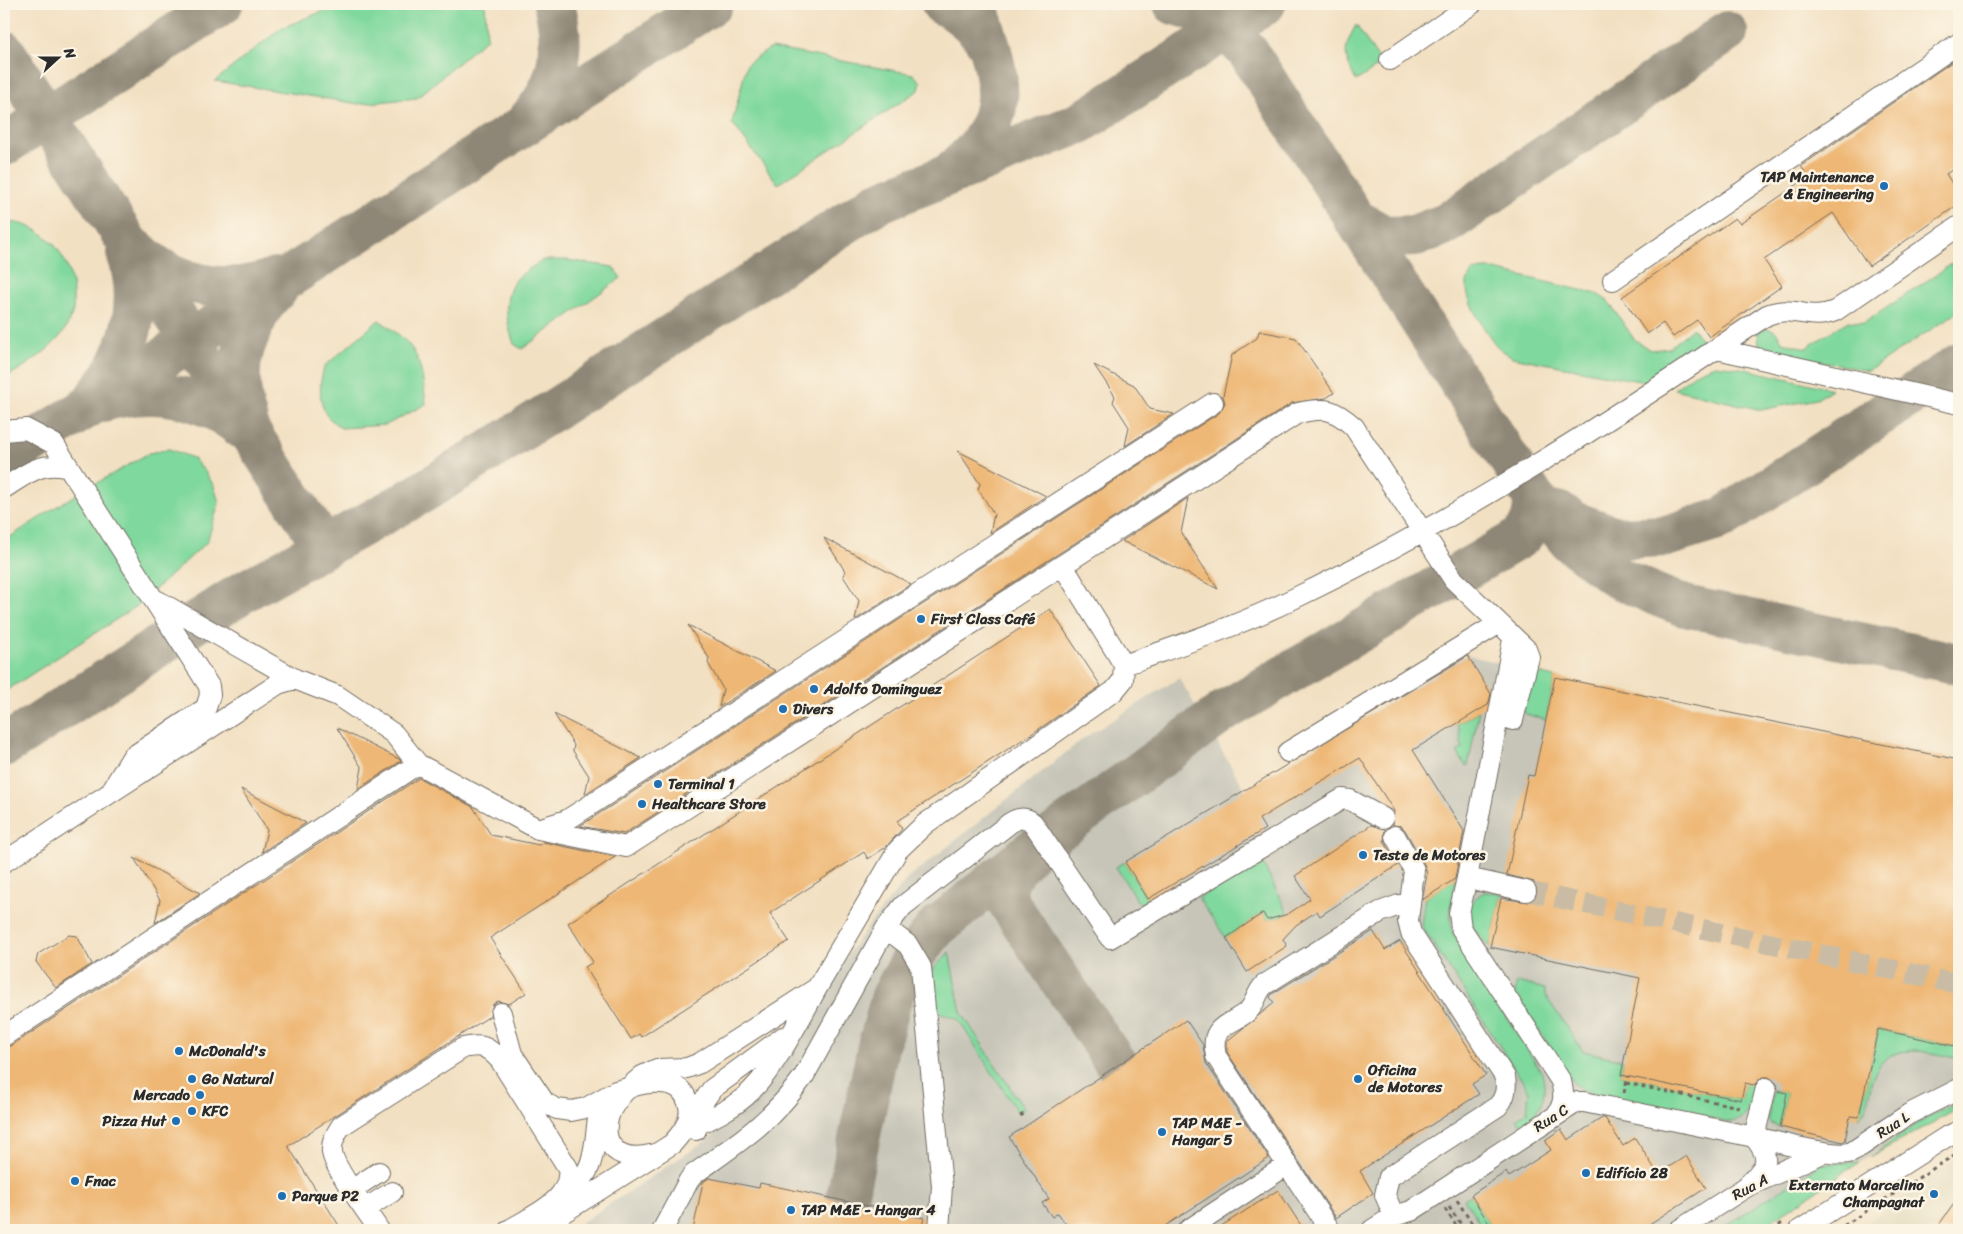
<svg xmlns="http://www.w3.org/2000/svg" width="1963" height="1234" viewBox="0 0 1963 1234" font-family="Sriracha,sans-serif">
	<rect width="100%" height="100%" fill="#fcf5e5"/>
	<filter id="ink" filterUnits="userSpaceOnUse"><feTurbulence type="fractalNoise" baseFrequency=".02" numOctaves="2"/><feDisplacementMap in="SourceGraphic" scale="10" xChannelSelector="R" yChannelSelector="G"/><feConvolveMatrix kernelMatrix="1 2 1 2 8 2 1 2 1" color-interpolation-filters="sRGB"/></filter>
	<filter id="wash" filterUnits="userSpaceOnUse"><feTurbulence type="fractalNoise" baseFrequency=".0096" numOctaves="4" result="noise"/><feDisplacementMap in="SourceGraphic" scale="20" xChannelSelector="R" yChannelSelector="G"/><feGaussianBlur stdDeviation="1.12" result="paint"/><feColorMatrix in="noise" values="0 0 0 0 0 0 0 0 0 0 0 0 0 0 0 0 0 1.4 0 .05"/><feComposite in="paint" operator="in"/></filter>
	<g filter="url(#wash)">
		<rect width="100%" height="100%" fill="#f2e0c2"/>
		<!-- built -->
		<path fill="#e0d7b7" d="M1959,1157V1230H1857Z"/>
		<!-- industrial -->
		<path fill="#c6c5b8" d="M1467,655L1555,677L1959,760V1102L1915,1125L1758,1230H570L704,1142L753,1105L783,1065L853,946L870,923L907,879L1083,739L1179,678L1245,790Z"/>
		<!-- green -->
		<path fill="#7fd89d" stroke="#558264" d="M341,4H485L487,38L417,98L359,104L215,81L281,28Z
			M1356,25L1382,64L1356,81C1344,56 1342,51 1356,25Z
			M771,48L913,74L921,82L919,90L778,184L732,123L747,64Z
			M4,222C45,221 74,259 73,298C73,303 74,309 72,314C63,345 29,363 4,379Z
			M1959,259V311L1868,371L1766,349L1759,345L1758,332L1765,328C1776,329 1778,333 1782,342L1806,348L1848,321L1864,323Z
			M543,260H567L613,267L621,278L522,349L514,344C507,324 502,301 514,282C520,274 534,266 543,260Z
			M1491,269L1597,294L1608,301L1634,339L1650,350L1669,348L1693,328L1703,343L1644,382L1512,357C1507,353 1500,350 1496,345C1486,332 1451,284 1475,271C1480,269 1486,269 1491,269Z
			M379,320C419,348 420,355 426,404L386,425L341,428C337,425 332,421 328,417C318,404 319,380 325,366Z
			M1715,365L1741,368L1832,389L1817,399L1761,410L1674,389L1699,371Z
			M169,449L193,458L206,473L214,486L219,503L207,542L137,606L4,692V541L62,503L149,453Z
			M1530,671L1555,677L1546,720L1526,714L1521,706Z
			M1479,711L1468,765L1466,766L1457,752L1463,748C1459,740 1462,733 1457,724Z
			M1261,860L1288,914L1267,920L1263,913L1226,938L1198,898Z
			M1125,862L1148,899L1139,904L1116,867Z
			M1456,878L1450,916L1452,931L1542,1073C1548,1096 1541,1112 1521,1125L1517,1118L1527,1112L1529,1091L1421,925L1425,898Z
			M1484,892L1502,893L1490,947C1471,930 1456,909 1484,892Z
			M949,952L961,1012L1024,1109L1018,1113L958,1019L936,1011L931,972Z
			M1517,982L1545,989V995L1583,1051L1623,1060L1621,1075L1741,1100L1745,1083L1755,1085C1752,1102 1751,1119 1731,1122L1593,1095L1574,1084L1515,993Z
			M1878,1029L1959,1047V1059C1923,1051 1880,1037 1870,1089C1868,1098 1867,1111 1859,1117Z
			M1773,1090L1787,1093L1780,1127L1771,1124L1768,1119Z
			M1954,1104L1956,1110L1870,1157L1915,1125Z
			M1860,1162L1758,1230H1719L1821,1164Z
			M1471,1195L1491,1227L1487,1230H1484L1464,1199Z"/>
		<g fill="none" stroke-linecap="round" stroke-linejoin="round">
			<!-- taxiway -->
			<path stroke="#8e8676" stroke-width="42" d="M942,4C962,13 976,26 988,44
				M1174,4C1209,12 1224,25 1248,52L1534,498L1569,541L1616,577L1661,597L1685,606L1959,664
				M4,51L324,547
				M529,119C559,86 566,46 554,4
				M4,145L222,4
				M955,169C1018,117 998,71 976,4
				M1353,218L1386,237L1414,236L1446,224L1727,32
				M137,250C172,286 230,297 275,278
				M96,396C130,357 145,302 127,253
				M103,401C153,386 202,395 242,428
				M247,421C242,405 239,387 240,370C240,349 260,303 277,290
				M4,461L712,4
				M1558,512L1574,522L1619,538L1666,536L1721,519L1959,364
				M4,746L243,592L418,495L491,450L877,203L1080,123L1265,4
				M1027,856C1014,870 1002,881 1008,902L1117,1065
				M846,1202L878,1047L892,996L915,954L936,928L1032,850L1226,710L1518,539C1532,528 1534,515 1534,498"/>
		</g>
		<g id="blocks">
			<!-- building -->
			<path fill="#eeb774" d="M1959,57V165L1946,174L1959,194V204L1869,266L1833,213L1764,260L1782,286L1709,337L1697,320L1673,337L1663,323L1647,334L1622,297L1735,218L1740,224L1808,177L1801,166Z
				M1259,331L1296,338L1334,393L1326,398L1292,403L624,834L580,826L1219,413L1225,403L1223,396L1232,355L1257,338Z
				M1094,365L1134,385L1150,409L1174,414L1125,446L1129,427L1113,402L1115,396Z
				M958,451L1046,496L990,533L994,514L978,489L980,484Z
				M1188,498L1181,533L1218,589L1122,541Z
				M824,538L911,584L855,620L859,601L843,576L845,571Z
				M1050,609L1101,686L1039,729L897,821L902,829L886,847L868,859L864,852L770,913L789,941L641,1037L639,1034L631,1039L585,967L593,962L568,923Z
				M688,625L776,671L719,707L723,689L708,663L709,658Z
				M1468,656L1491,694L1488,705L1413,750L1464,831L1455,879L1422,900L1427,874L1424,864L1405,830L1401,826L1393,825L1394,811L1360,758L1259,819L1265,829L1148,899L1125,862Z
				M1555,677L1959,760V1047L1878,1029L1859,1117L1850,1116L1845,1141L1843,1142L1780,1127L1787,1093L1778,1091L1777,1084L1769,1077H1762L1754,1085L1745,1083L1741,1100L1621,1075L1640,978L1490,947L1501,898L1529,902L1537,894V888L1534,882L1507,875L1528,775L1534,776Z
				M554,714L641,758L585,794L589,776L573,751L574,745Z
				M337,728L399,759L401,761L358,789L362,768Z
				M419,778L473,807L491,835L539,845L543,842L615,857L490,938L526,993L509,1004L498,1001L493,1004L490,1016L288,1146L342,1230H4V1048L11,1046Z
				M241,789L306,823L262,852L267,830Z
				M1371,825L1385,829L1384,841L1398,865L1320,916L1317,911L1296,925L1283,939L1287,946L1247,972L1226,938L1263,913L1267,920L1288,914L1310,899L1295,876Z
				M134,858L200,893L155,923L160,900Z
				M1373,931L1385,950L1400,941L1486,1075L1472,1084L1479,1094L1360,1171L1373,1193L1336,1218L1227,1052V1041L1274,1003L1270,997L1272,994Z
				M69,935L77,936L92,964L56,988L36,962L38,954Z
				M1186,1020L1203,1045L1206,1063L1269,1158L1159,1230H1070L1058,1213L1052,1217L1042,1203L1049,1199L1009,1137Z
				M1602,1118H1605L1623,1146L1635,1138L1658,1174L1686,1156L1706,1188L1640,1230H1493L1471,1195L1506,1172L1509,1177L1551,1150L1545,1140L1561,1129L1568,1140Z
				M709,1178L759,1188L760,1183L924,1218L921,1230H693L703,1182Z
				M1278,1190L1304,1230H1215Z
				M1959,1197V1230H1935Z"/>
		</g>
	</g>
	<g filter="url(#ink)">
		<use href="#blocks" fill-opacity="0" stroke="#716a60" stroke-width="1"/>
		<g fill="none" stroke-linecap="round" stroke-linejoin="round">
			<!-- minor-tunnel -->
			<path stroke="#cabca4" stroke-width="20" stroke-dasharray="20 10" stroke-linecap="butt" d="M1526,891L1959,984"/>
			<!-- minor casing -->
			<g stroke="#716a60" stroke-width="22">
				<path id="minor" d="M1390,60L1472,4
					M1613,280L1959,43
					M1717,349L1959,404
					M1213,403L567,820L538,829L626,847L1298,413C1326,407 1333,408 1354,427L1454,580L1526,649L1529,657L1513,720L1499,716
					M4,431L26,429L54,444L209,686L210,695L206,708L132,757L113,788
					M4,488C27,474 41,460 69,468
					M158,601L295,679
					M1124,665C1183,644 1241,625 1297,597C1461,518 1615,417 1767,315C1794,304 1808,322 1835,311L1959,226
					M1288,752L1498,624
					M4,862L278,684L295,679L338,696L394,734L418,764L538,829
					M1467,878L1513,640
					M1526,891L1467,878L1459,913L1461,928L1561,1081C1564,1094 1565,1102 1557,1114
					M886,928L903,906L1010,823C1018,818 1025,816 1033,823L1110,938L1342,799L1350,800L1383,818
					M817,988L898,850L925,824L1114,691L1123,680L1124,665L1063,566
					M501,1013L512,1054L545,1103L557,1109L571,1111L586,1108L616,1091L628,1088L642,1076L657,1069L687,1068L700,1063L817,988C800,1019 776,1066 751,1091C736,1107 706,1122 685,1129
					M4,1036L418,764
					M1766,1088L1754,1137C1775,1141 1835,1159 1852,1152L1909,1114L1959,1089
					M696,1130L703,1102L712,1089L783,1037
					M353,1189L379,1172
					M563,1196C595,1176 594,1151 598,1117
					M365,1209L392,1192
					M1394,1216L1385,1195L1389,1177L1498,1106C1506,1097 1507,1088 1505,1077L1411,933L1408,921L1414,870L1395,836
					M542,1226L672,1144C683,1132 695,1117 687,1100C683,1088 672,1083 660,1083C651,1082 638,1084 629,1088C625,1090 620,1097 616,1102C605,1117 600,1145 622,1154C633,1159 645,1156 656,1154
					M663,1229L689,1180L694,1174C739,1142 771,1122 804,1076L886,928L908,945L921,967L942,1186L939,1230
					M379,1230C369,1214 334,1169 332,1152C331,1142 336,1134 341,1126L463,1048C482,1044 487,1046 500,1060L568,1168C573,1200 532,1216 509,1230
					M1188,1230L1287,1165
					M1330,1230L1216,1056C1209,1024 1229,1027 1248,1011C1255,1005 1256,993 1264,985L1380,912L1399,905L1410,906
					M1372,1230L1394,1216L1411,1211L1577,1102H1584L1754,1137C1774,1162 1765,1166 1746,1187
					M1679,1230L1746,1187L1825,1152
					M1800,1230L1946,1137L1959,1131"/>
			</g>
			<!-- path -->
			<path stroke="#716a60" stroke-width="3" stroke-dasharray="4 4" stroke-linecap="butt" d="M1626,1083L1743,1108
				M1624,1093L1628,1076
				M1020,1116L1026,1113
				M1457,1200L1476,1230
				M1449,1207L1465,1230
				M1445,1209L1459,1230
				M1772,1230L1784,1222
				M1837,1230L1959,1152"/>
			<!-- minor -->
			<use href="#minor" stroke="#fff" stroke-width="20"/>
		</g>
	</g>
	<!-- markers -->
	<g fill="#1f6fb2" stroke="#fcf5e5" stroke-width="2">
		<circle cx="1884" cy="186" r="5"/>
		<circle cx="921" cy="619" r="5"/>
		<circle cx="814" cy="689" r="5"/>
		<circle cx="783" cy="709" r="5"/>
		<circle cx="658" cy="784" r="5"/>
		<circle cx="642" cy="804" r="5"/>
		<circle cx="1363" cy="855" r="5"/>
		<circle cx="179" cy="1051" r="5"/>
		<circle cx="192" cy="1079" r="5"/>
		<circle cx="1358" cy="1079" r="5"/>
		<circle cx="200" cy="1095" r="5"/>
		<circle cx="192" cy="1111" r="5"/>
		<circle cx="176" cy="1121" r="5"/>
		<circle cx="1162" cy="1132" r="5"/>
		<circle cx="1586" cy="1173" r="5"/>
		<circle cx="75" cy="1181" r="5"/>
		<circle cx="1934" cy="1194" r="5"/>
		<circle cx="282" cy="1196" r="5"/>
		<circle cx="791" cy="1210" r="5"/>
	</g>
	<g text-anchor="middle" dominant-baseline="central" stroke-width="5" stroke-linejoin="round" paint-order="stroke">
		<!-- poi labels -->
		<g font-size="15" font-weight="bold" fill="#2b2b2b" stroke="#fcf5e5" text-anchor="start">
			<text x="1874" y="177" text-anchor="end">TAP Maintenance<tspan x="1874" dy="17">&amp; Engineering</tspan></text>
			<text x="931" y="619">First Class Café</text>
			<text x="824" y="689">Adolfo Dominguez</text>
			<text x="793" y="709">Divers</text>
			<text x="668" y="784">Terminal 1</text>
			<text x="652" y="804">Healthcare Store</text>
			<text x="1373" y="855">Teste de Motores</text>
			<text x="189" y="1051">McDonald's</text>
			<text x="1368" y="1070">Oficina<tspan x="1368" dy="17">de Motores</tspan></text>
			<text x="202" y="1079">Go Natural</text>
			<text x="190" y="1095" text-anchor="end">Mercado</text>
			<text x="202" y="1111">KFC</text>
			<text x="166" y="1121" text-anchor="end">Pizza Hut</text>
			<text x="1172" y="1123">TAP M&amp;E -<tspan x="1172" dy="17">Hangar 5</tspan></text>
			<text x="1596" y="1173">Edifício 28</text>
			<text x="85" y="1181">Fnac</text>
			<text x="1924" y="1185" text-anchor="end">Externato Marcelino<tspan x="1924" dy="17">Champagnat</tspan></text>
			<text x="292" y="1196">Parque P2</text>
			<text x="801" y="1210">TAP M&amp;E - Hangar 4</text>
		</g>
		<!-- street labels -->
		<g font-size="15" fill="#2b2b2b" stroke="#fcf5e5">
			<text transform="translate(1551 1118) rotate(-33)">Rua C</text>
			<text transform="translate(1893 1125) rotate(-33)">Rua L</text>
			<text transform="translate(1750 1187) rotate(-28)">Rua A</text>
		</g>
	</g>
	<!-- margin -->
	<rect width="1963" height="1234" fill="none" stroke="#fcf5e5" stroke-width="20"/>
	<!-- north arrow -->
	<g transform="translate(58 58) rotate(69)" stroke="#fcf5e5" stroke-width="4" paint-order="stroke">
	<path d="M0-4L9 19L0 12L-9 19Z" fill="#2b2b2b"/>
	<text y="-8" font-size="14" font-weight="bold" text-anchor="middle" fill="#2b2b2b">N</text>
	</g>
</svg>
